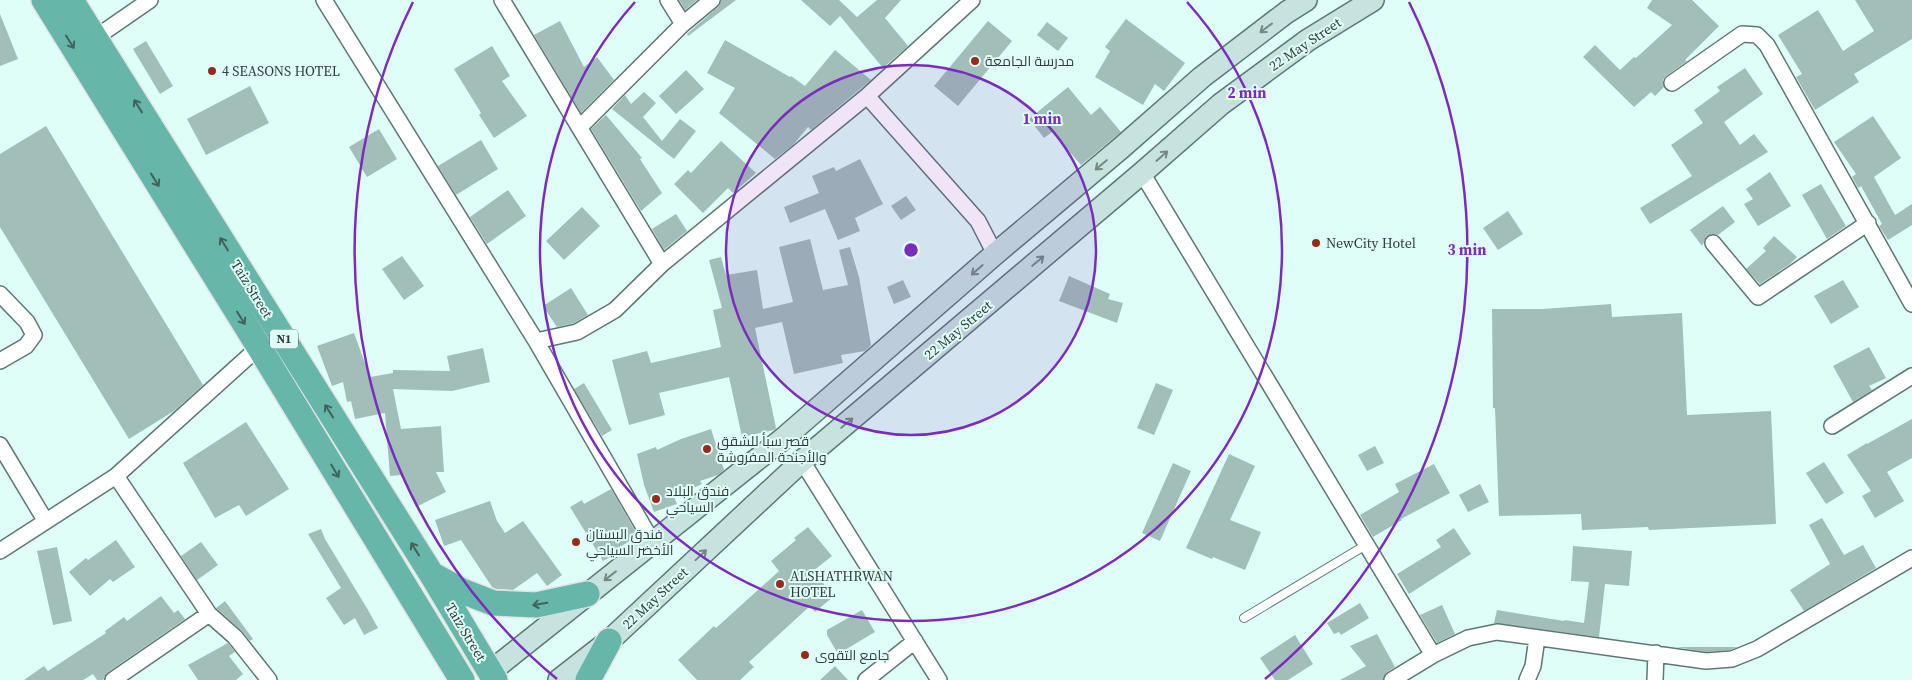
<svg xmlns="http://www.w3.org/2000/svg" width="1912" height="680" viewBox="0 0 1912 680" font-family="'Source Serif 4',Cairo,serif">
	<rect width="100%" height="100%" fill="#e0fef8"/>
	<!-- building -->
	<path fill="#a1beb8" d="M679,0H697L685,10Z
		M721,0H736L688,36L687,34L718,7Z
		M801,0H839L857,17L877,0H901L885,18L908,46L883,68L840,16L830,26Z
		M1652,0H1692L1719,26L1685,60L1687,61L1666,76L1663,80L1664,87L1655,96L1651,92L1634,107L1583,57L1595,45L1620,70L1634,57L1636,58L1672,25L1647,8Z
		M1855,0H1912V39L1854,74L1859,82L1815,110L1796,77L1802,74L1778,35L1818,10L1843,51L1874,31Z
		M0,14L18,59L0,66Z
		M1126,19L1185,63L1164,91L1155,84L1143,105L1095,77L1110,51L1105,47Z
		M560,21L584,67L597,57L614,80L581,113L534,35Z
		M988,21L1012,41L958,106L934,86Z
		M1047,22L1068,38L1058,51L1037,35Z
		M725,40L790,77L791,76L805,86L835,50L871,80L811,130L808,127L793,145L775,159L719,113L735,88L707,73Z
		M146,41L173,86L160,94L133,49Z
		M492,46L510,76L502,81L527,116L494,138L479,115L481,113L454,69Z
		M1745,68L1763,94L1724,122L1740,145L1754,134L1768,152L1650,224L1640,208L1692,176L1671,145L1703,123L1694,110L1720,91L1717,87Z
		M686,70L704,89L676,114L659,96Z
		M250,86L269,123L206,155L187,119Z
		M1068,87L1091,115L1100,107L1121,132L1081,165L1052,132L1044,138L1029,119Z
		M644,92L656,103L643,117L662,141L680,119L696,131L674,159L612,109L625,95L631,104Z
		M606,115L642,158L640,159L662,193L641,211L591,129Z
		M1873,116L1901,158L1874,177L1895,215L1912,204V225L1888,240L1879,226L1882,224L1861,186L1858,188L1852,177L1856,174L1834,142Z
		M46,126L203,385L174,411L129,439L0,227V154Z
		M379,129L397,159L367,177L349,147Z
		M481,140L498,169L456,195L438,166Z
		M721,141L756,173L733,193L728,188L703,213L674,184L688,170L691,173Z
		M860,159L883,204L855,218L860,231L838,240L825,209L790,223L784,207L819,193L812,176L834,167L836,171Z
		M1770,172L1791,206L1758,226L1744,204L1753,199L1746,189Z
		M1821,184L1846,226L1827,239L1802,195Z
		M508,190L526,216L487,244L470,217Z
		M906,196L916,210L901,220L891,206Z
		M1723,206L1735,222L1718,235L1712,234L1707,236L1702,246L1690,230Z
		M582,207L600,226L564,260L546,241Z
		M1508,211L1523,234L1498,250L1483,228Z
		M676,214L687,231L664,250L652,229Z
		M1774,236L1797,257L1790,264L1760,284L1746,269L1766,251L1763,248Z
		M810,239L823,290L848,285L839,250L850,247L859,277L871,345L865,351L841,355L843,363L794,374L782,322L755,328L776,428L774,430L742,437L729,377L659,393L665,415L629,425L612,360L647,351L651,363L721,347L713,310L722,308L709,260L721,257L726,275L757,270L763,309L793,302L779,247Z
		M402,256L424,286L404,300L382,269Z
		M1069,276L1110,294L1108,299L1123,303L1117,323L1059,301Z
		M903,280L911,297L894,304L887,287Z
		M1843,280L1859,307L1831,324L1814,296Z
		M571,288L588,315L574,323L557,327L543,306Z
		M1611,304L1612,317L1682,313L1687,415L1771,411L1776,524L1649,530L1648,527L1582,530L1581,514L1499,516L1495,408H1493L1492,309H1543Z
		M354,333L370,377L393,373V370L450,371L447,356L483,348L490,382L452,391L393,389L401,429L441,426L444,472H436L446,492L416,507L401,475L390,476L385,413L355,419L351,401L347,402L343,382L332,386L317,346Z
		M1869,347L1886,378L1869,386L1872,390L1853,402L1833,366Z
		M584,383L612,430L602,436L574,389Z
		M1156,383L1173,390L1154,435L1137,428Z
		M1912,419V458L1887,472L1904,501L1875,518L1862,496L1871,491L1847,455L1867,443V444Z
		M246,422L289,489L246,516L239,505L215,518L183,463Z
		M711,429L724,470L718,475L700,481L702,484L674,497L677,504L654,512L644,485L637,454L656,447L657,450L681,439Z
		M1375,446L1384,463L1367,471L1358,455Z
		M1229,454L1255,466L1230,520L1261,532L1245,570L1213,557L1212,559L1186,548Z
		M1824,462L1844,493L1826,504L1806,473Z
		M1173,463L1191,471L1160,541L1142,533Z
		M1434,464L1450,493L1401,519L1402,520L1373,537L1360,515L1399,492L1395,484Z
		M1480,484L1489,502L1468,512L1459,495Z
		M611,489L638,536L613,551L615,554L603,561L570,507L582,500L584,504Z
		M490,501L497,521L505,533L523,521L562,575L547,586L537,573L513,590L496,589L492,587L461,540L444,546L435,520Z
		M1822,518L1844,555L1863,545L1876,568L1804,611L1790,590L1830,564L1809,525Z
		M808,527L832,556L813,571L834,596L815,612L810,606L749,662L754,667L740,680H697L678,660L714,626L716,628L779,571L771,561L796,540L794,538Z
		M1454,528L1471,554L1409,594L1397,574L1441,547L1436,540Z
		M321,529L325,539L368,610L378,628L364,635L355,618L344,625L326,598L341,588L308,534Z
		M116,540L135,567L113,582L110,579L90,596L69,572L86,558L88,560Z
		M201,542L218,565L197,580L181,556Z
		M1573,546L1632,551L1629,586L1605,584L1599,637L1494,623L1497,610L1564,621L1565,620L1584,623L1589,582L1571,581Z
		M57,547L72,621L53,625L37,551Z
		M161,596L174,613L178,610L185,619L108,672L103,680H97L93,674L83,680H24L44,666L48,671L106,633L105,631L124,617L127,621Z
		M225,601L253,639L250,641L241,630L216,608Z
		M1360,603L1369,618L1341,635L1339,632L1334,634L1327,623Z
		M1442,605L1455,634L1437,643L1420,615Z
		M862,610L875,632L838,654L827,635V630Z
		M1377,634L1395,667L1387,672L1383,680H1340L1366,666L1350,646Z
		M1295,635L1313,664L1288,680H1275L1260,658Z
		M228,643L235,652L229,656L243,674L236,680H198L188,665Z
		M1676,647H1737L1730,650L1706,652Z
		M835,666L848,680H820Z"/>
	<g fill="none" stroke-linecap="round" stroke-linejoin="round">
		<!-- service casing -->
		<g stroke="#5d7873" stroke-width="10">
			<path id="service" d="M1244,618L1366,545"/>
		</g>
		<!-- minor casing -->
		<g stroke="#5d7873" stroke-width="18">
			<path id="minor" d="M324,0L536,341L653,543
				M502,0L662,264
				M668,0L683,24
				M95,38L150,0
				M1672,83L1742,34L1757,35L1767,45L1912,304
				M867,96L978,221L995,254
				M580,127L683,24L712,0
				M1142,173L1433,655
				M1713,243L1758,297L1868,223
				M0,294L27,322L34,335L26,346L0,361
				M536,341L577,332L615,310L662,264L867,96L972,0
				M1832,426L1912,376
				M0,445L45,520
				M802,461L939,680
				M116,476L209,614L235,637L269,680
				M0,551L116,476L259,347
				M113,680L209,614
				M866,680L915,641
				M1392,680L1433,655L1468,638L1497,632L1706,661L1732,659L1757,649L1912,558
				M1527,680L1533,666L1537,638
				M1655,680L1656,653"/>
		</g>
		<!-- secondary casing -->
		<g stroke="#5d7873" stroke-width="24">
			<path id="secondary" d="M490,672L784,438L995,254L1121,148L1202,77L1287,12L1306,0
				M559,680L609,641L802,461L1142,173L1221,104L1308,40L1373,0"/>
		</g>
		<!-- trunk casing -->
		<g stroke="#e2e4e4" stroke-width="28">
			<path id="trunk" d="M44,0L259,347L462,680
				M71,0L432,575L495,680
				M433,575L462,591L493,603L536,605L587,594
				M588,680L609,641"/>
		</g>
		<!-- service -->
		<use href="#service" stroke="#fff" stroke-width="8"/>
		<!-- minor -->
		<use href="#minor" stroke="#fff" stroke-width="15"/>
		<!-- secondary -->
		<use href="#secondary" stroke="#c6e3df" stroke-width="21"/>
		<!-- trunk -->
		<use href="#trunk" stroke="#66b6aa" stroke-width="25"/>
	</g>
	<!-- one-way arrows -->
	<defs><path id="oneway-shaft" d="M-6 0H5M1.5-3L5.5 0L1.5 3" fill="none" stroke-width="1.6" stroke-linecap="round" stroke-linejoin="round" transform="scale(1.25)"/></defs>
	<g stroke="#758885">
		<use href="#oneway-shaft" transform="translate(1266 28) rotate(143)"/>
		<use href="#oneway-shaft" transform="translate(1162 156) rotate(-41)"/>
		<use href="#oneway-shaft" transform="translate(1101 165) rotate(140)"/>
		<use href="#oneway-shaft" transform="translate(1038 261) rotate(-40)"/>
		<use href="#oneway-shaft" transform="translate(977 270) rotate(139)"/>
		<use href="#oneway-shaft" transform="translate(847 423) rotate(-40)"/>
		<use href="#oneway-shaft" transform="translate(701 555) rotate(-43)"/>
		<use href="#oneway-shaft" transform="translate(610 576) rotate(142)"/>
	</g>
	<g stroke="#42625c">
		<use href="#oneway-shaft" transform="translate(70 42) rotate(58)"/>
		<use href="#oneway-shaft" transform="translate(138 106) rotate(-122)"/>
		<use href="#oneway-shaft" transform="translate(155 180) rotate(58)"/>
		<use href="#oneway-shaft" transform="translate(224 244) rotate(-122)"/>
		<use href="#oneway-shaft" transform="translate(241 318) rotate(58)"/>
		<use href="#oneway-shaft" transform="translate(329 411) rotate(-122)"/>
		<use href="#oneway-shaft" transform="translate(335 471) rotate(59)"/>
		<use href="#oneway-shaft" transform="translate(415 549) rotate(-122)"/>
		<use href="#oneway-shaft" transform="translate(540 604) rotate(171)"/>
	</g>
	<!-- distance rings -->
	<circle cx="911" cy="250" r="185" fill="#7b2cbf" fill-opacity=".12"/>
	<g fill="none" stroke="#7b2cbf" stroke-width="2.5">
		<circle cx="911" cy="250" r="185"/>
		<path d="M1187 2A371 371 0 1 1 635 2"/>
		<path d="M557 679A556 556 0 0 1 413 2M1409 2A556 556 0 0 1 1265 679"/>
	</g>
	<!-- markers -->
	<g fill="#952b1b" stroke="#e0fef8" stroke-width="2">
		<circle cx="975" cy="61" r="5"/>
		<circle cx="212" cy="71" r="5"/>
		<circle cx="1316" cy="243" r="5"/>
		<circle cx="707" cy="449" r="5"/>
		<circle cx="656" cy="499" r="5"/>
		<circle cx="576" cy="542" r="5"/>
		<circle cx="780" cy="584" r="5"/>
		<circle cx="805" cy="655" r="5"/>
	</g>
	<g text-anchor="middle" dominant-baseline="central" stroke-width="4" stroke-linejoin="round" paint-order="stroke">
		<!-- shield labels -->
		<rect fill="#e0fef8" stroke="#667874" stroke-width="1" x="270" y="329.5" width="28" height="19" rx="4"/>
		<g font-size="12" font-weight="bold" fill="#323e3b">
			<text x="284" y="339">N1</text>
		</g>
		<!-- street labels -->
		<g font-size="14" fill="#323e3b" stroke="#e0fef8">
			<text transform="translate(1305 44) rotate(-34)">22 May Street</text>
			<text transform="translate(252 289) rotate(58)">Taiz Street</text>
			<text transform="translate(958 330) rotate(-40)">22 May Street</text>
			<text transform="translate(655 598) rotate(-43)">22 May Street</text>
			<text transform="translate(466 632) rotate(59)">Taiz Street</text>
		</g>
		<!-- poi labels -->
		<g font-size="14" fill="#323e3b" stroke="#e0fef8" text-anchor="start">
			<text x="985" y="61">مدرسة الجامعة</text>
			<text x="222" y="71">4 SEASONS HOTEL</text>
			<text x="1326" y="243">NewCity Hotel</text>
			<text x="717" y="441">قصر سبأ للشقق<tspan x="717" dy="16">والأجنحة المفروشة</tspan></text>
			<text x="666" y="491">فندق البلاد<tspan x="666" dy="16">السياحي</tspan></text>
			<text x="586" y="534">فندق البستان<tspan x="586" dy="16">الأخضر السياحي</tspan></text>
			<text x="790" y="576">ALSHATHRWAN<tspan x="790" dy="16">HOTEL</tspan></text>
			<text x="815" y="655">جامع التقوى</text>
		</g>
	</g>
	<circle cx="911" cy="250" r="8" fill="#7b2cbf" stroke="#e0fef8" stroke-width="2.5"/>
	<g font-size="15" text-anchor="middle" font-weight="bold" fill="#7b2cbf" stroke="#e0fef8" stroke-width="4" stroke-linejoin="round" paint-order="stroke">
		<text x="1247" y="98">2 min</text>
		<text x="1042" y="124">1 min</text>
		<text x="1467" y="255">3 min</text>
	</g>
</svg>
